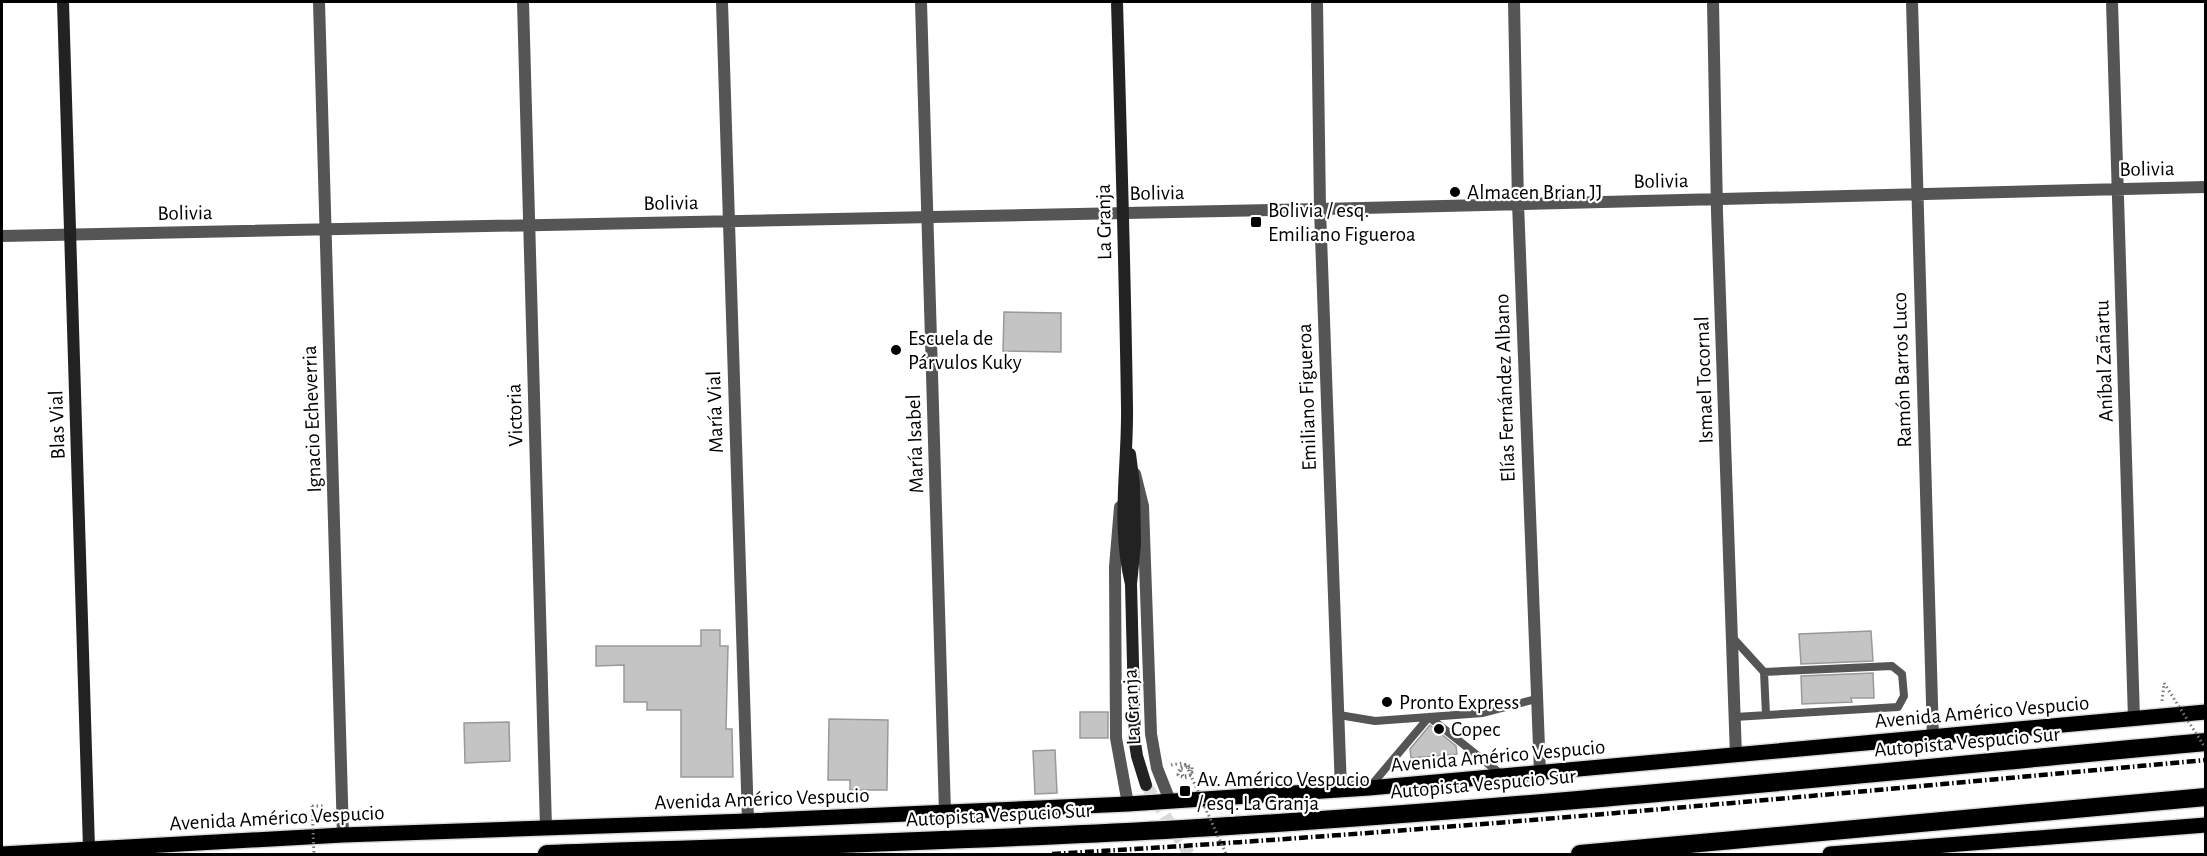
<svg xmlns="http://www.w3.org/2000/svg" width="2207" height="856" viewBox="0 0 2207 856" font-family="'Alegreya Sans',sans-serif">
	<rect width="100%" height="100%" fill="#fff"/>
	<!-- building -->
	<path fill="#c4c4c4" stroke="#999" stroke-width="1.5" d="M1004,312L1061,313V352L1003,351Z
		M701,630H720V646H728L726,729H732L733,777H681V710H647V702H624V665L596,666V646H701Z
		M1871,631L1873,661L1801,664L1799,634Z
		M1873,673L1874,698H1851L1852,702L1802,704L1801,676Z
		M1080,712H1108V738H1080Z
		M829,719L888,720L887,790H850V780H828Z
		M509,722L510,761L465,763L464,723Z
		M1430,725L1456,746L1457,754L1411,758L1410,749Z
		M1055,750L1057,793L1035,794L1033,751Z"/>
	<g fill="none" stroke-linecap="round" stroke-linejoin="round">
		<!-- secondary-tunnel -->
		<path stroke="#d9d9d9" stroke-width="12" stroke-dasharray="12 6" stroke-linecap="butt" d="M1146,785L1189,854"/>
		<!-- primary casing -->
		<g stroke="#dbdbdb" stroke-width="18">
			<path id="primary" d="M2,854L343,835L748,821L1128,804L1369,788L2206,712
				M1830,854L2206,825"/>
		</g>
		<!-- highway casing -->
		<g stroke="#dbdbdb" stroke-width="21">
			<path id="highway" d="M547,854C753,847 959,841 1165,830C1512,810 1859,774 2206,742
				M1580,854L2206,797"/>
		</g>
		<!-- path -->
		<path stroke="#777" stroke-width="3" stroke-dasharray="1.5 3" stroke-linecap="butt" d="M2162,701L2164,683
			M1171,765L1182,763L1192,767V775L1185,778L1178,775L1180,767L1185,765L1192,770L1190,775L1183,776
			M312,806H323V821"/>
		<!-- lane -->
		<path stroke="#555" stroke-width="8" d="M1733,638L1764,672L1766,715
			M1339,715L1375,721L1483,713L1536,699
			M1735,717L1898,707L1904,696L1902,674L1892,666L1764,672
			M1369,788L1429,717L1502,775"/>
		<!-- street -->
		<path stroke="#555" stroke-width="12" d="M319,2L343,835
			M523,2L546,828
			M722,2L748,821
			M921,2L945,813
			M1317,2L1320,209L1341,790
			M1514,2L1518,203L1540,773
			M1713,2L1717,212L1736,756
			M1912,2L1933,738
			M2112,2L2134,719
			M2,236L1320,209L2206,187
			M1135,474L1143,506L1151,734L1157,768L1170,801
			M1120,507L1115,567L1116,738L1128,804"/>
		<!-- secondary -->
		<path stroke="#222" stroke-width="12" d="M63,2L89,848
			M1117,2C1121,137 1125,272 1127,407C1128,469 1116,521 1131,584
			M1130,454L1134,485L1135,544L1131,584L1135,743L1137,756L1146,785"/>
		<!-- primary -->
		<use href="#primary" stroke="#000" stroke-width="15"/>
		<!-- highway -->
		<use href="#highway" stroke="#000" stroke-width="18"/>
		<!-- rail -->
		<path stroke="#000" stroke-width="4.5" stroke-dasharray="9 3 1.5 3" stroke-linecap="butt" d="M1052,854C1437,832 1821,795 2206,760"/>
		<!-- path-bridge -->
		<path stroke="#777" stroke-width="3" stroke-dasharray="1.5 3" stroke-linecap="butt" d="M2164,683L2206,749
			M1183,776L1180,769L1187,767L1226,854
			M312,806L314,854"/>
	</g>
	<!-- markers -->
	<g fill="#000" stroke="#fff" stroke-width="2">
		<circle cx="1455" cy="192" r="6"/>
		<rect x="1250" y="216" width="12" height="12" rx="3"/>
		<circle cx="896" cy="350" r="6"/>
		<circle cx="1387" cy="702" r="6"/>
		<circle cx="1439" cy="729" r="6"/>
		<rect x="1179" y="785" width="12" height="12" rx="3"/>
	</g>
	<g text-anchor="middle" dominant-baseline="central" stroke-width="4.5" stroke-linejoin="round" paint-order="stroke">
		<!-- street labels -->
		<g font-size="21" fill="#000" stroke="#fff">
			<text transform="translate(2147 169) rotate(-1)">Bolivia</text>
			<text transform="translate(1661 181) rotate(-1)">Bolivia</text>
			<text transform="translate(1157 193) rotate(-1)">Bolivia</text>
			<text transform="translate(671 203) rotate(-1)">Bolivia</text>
			<text transform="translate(185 213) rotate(-1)">Bolivia</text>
			<text transform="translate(1104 222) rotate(-91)">La Granja</text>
			<text transform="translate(2104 361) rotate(-92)">Aníbal Zañartu</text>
			<text transform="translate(1902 370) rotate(-92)">Ramón Barros Luco</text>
			<text transform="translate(1704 380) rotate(-92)">Ismael Tocornal</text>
			<text transform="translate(1505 388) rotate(-92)">Elías Fernández Albano</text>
			<text transform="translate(1307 397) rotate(-92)">Emiliano Figueroa</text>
			<text transform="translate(715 412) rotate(-92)">María Vial</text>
			<text transform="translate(515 415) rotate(-92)">Victoria</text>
			<text transform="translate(312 419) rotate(-92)">Ignacio Echeverria</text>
			<text transform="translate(57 425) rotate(-92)">Blas Vial</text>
			<text transform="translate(915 444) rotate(-92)">María Isabel</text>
			<text transform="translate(1132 707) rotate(-93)">La Granja</text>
			<text transform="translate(1982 712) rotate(-5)">Avenida Américo Vespucio</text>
			<text transform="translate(1967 742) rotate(-5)">Autopista Vespucio Sur</text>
			<text transform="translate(1498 756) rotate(-5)">Avenida Américo Vespucio</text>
			<text transform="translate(1483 784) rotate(-5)">Autopista Vespucio Sur</text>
			<text transform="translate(762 799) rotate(-2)">Avenida Américo Vespucio</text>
			<text transform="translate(999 815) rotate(-3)">Autopista Vespucio Sur</text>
			<text transform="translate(277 818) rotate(-3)">Avenida Américo Vespucio</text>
		</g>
		<!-- poi labels -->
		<g font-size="21" fill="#000" stroke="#fff" text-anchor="start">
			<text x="1467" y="192">Almacen Brian JJ</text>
			<text x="1268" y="210">Bolivia / esq.<tspan x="1268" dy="24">Emiliano Figueroa</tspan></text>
			<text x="908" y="338">Escuela de<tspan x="908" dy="24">Párvulos Kuky</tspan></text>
			<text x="1399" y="702">Pronto Express</text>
			<text x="1451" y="729">Copec</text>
			<text x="1197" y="779">Av. Américo Vespucio<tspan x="1197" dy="24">/ esq. La Granja</tspan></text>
		</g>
	</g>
	<!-- border -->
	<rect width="2207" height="856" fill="none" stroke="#000000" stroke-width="6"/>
</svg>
